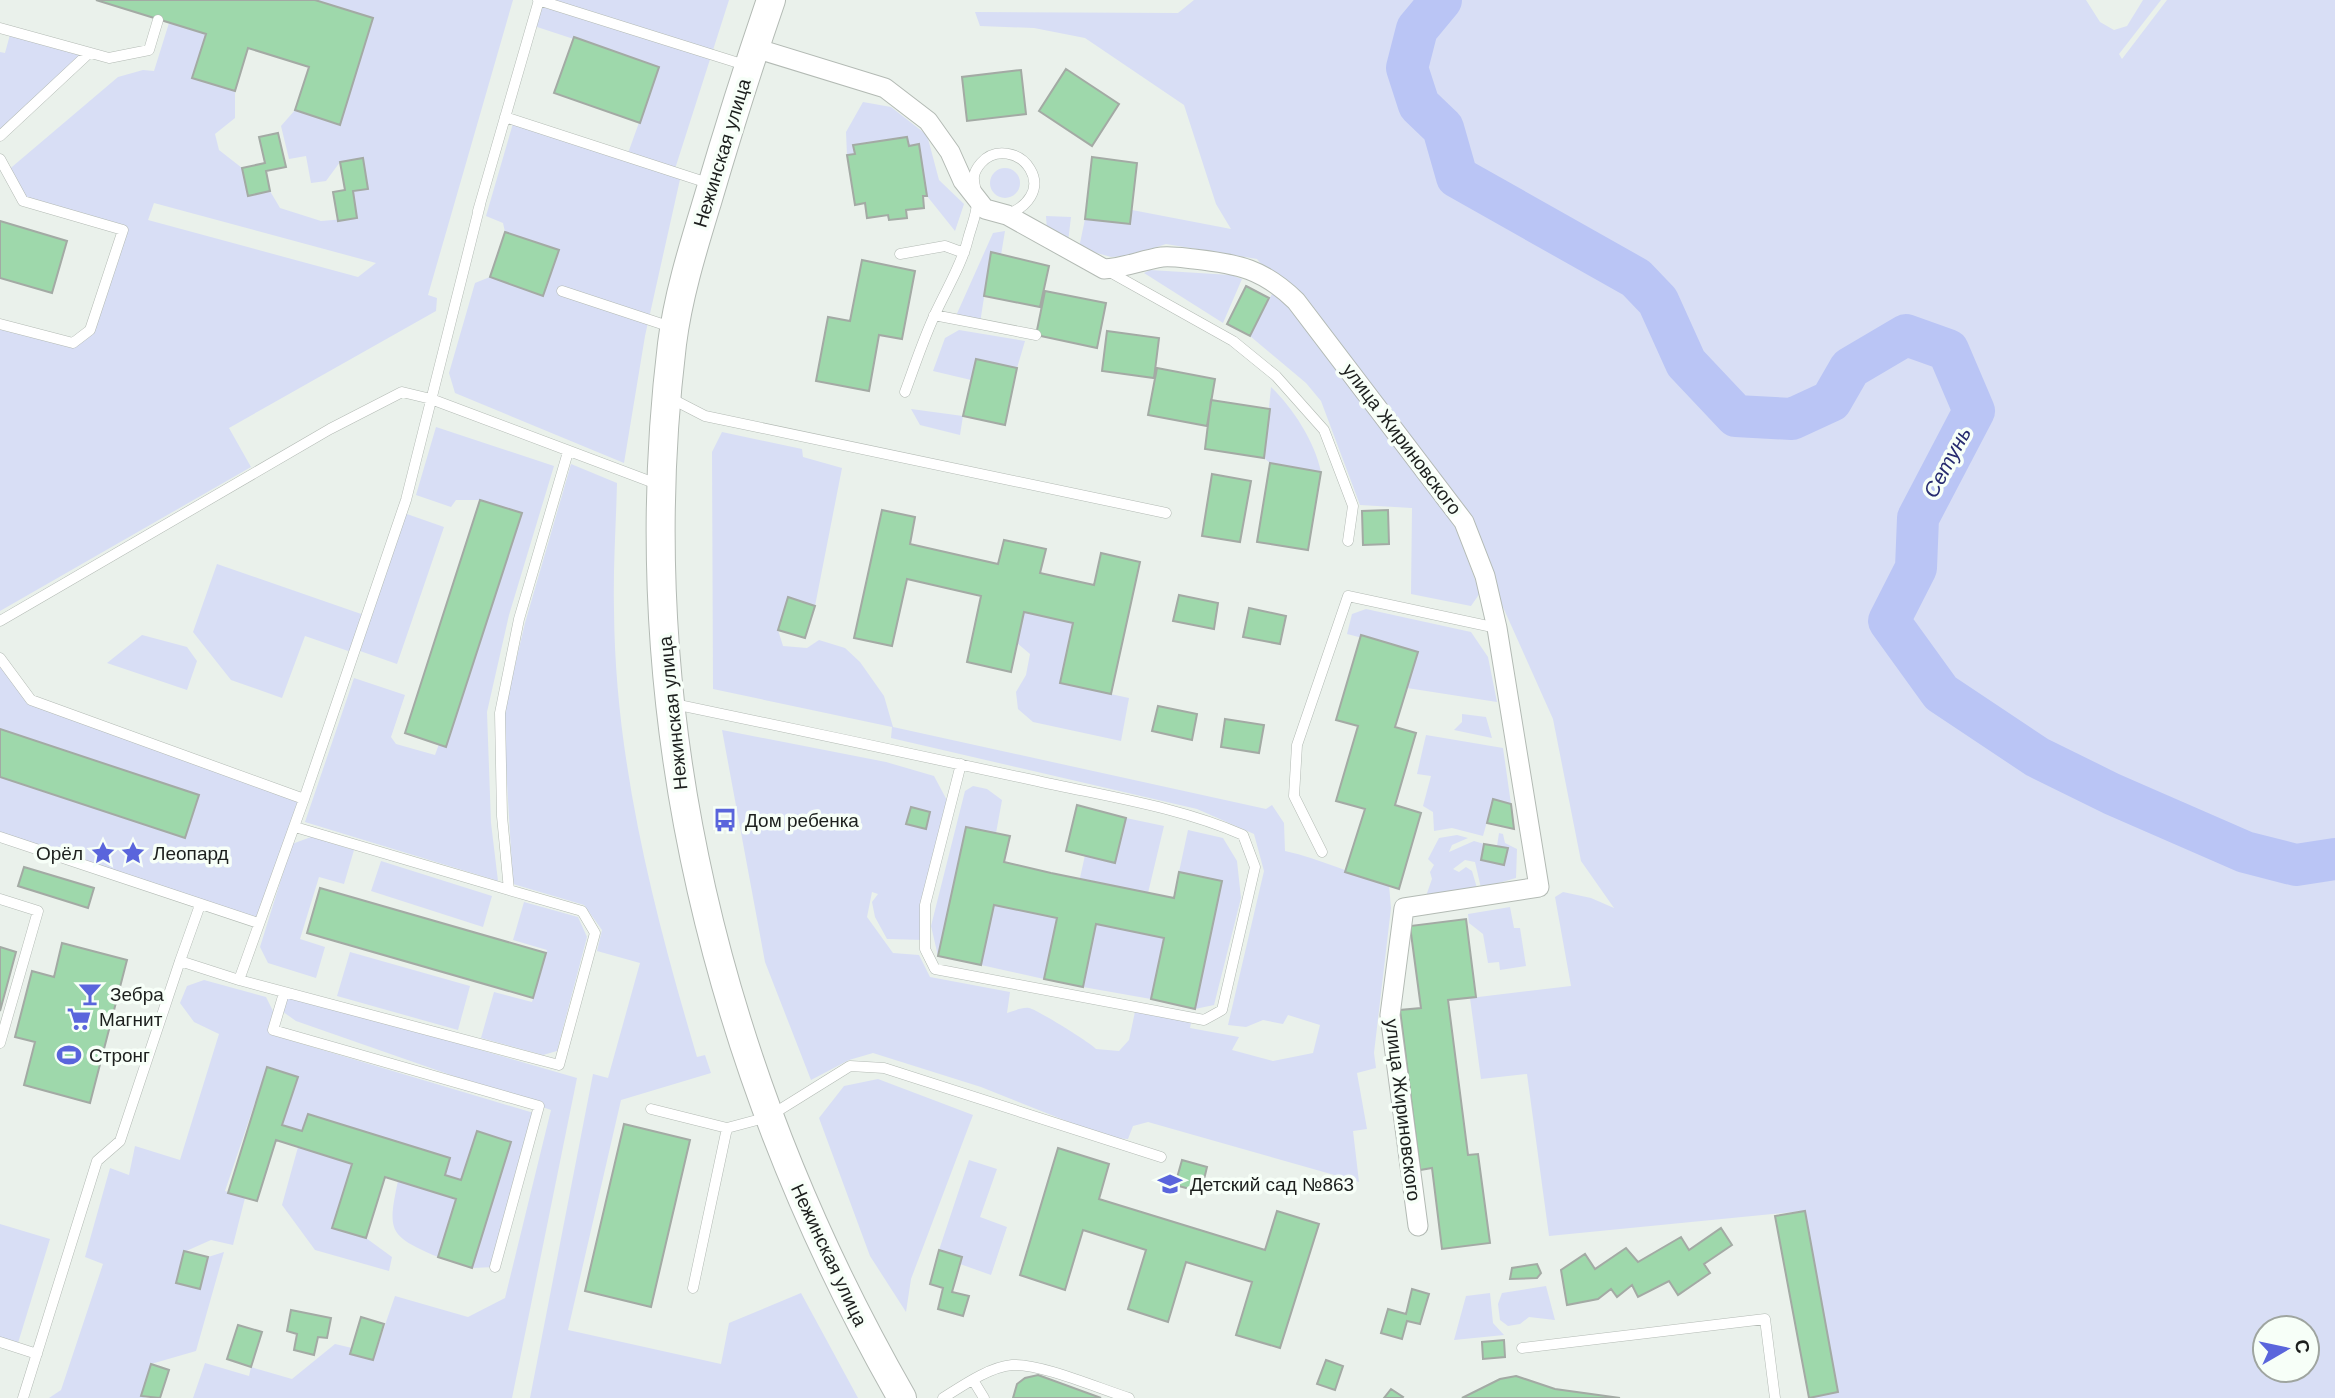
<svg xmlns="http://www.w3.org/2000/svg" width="2335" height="1398" viewBox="0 0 2335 1398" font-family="Helvetica,sans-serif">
	<rect width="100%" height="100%" fill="#eaf1eb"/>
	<!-- green -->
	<path fill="#d8def5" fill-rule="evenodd" d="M308,0H513L428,295L437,298L436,311L229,428L251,467L0,611V321L71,341L90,327L123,230L23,201L6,172L118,77L143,70L154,71L169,23L206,34L192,78L235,91V118L215,134L219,150L242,168L248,196L270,191L280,208L321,221L357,218L353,191L368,188L363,158L340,162L326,181L311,183L306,156L289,159L281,126L295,110L340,124L372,23ZM154,203L376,263L358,277L148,220Z
		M537,0H729L674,172L681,175L645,336L624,463L455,393L449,373L475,283L490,277L543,296L558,250L505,232L503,223L486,216L514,120L627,156L659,67L531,25Z
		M1194,0H2086L2100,22L2114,30L2127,26L2143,0H2161L2119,54L2122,59L2167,0H2335V1398H1809L1838,1392L1804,1211L1549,1236L1527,1074L1481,1079L1470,998L1571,986L1555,897L1563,892L1591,898L1614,908L1581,861L1553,719L1490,578L1474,523L1257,259L1166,244L1129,256L1111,257L1079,248L1085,219L1129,224L1132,210L1231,229L1216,204L1184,105L1085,38L1034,28L980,26L975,12L1178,13ZM2265,1328H2307V1370H2265Z
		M11,31L88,54L0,136V52L5,53Z
		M863,102L891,107L927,135L939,180L964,204L955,231L927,196L919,144L909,146L907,137L854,145L855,154L847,155L846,132Z
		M990 183a15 15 0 1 1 30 0a15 15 0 1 1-30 0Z
		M1046,216L1071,217L1068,242L1047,230Z
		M1005,231L1001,255L991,253L980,323L955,318L993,233Z
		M1150,270L1231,275L1242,279L1223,323L1144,273Z
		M1272,294L1285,301L1454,522L1480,593L1471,606L1411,594L1412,508L1360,505L1321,401L1306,383L1250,336Z
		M959,330L1025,341L1017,368L976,359L971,380L933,371L945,338Z
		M1271,387C1293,408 1315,442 1321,472L1270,463L1264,458Z
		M911,409L963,416L960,435L920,425Z
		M436,427L554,466L509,615L487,712L491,823L498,881L305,822L354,678L405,695L391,737L396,744L435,755L522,514L480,500H456L451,507L416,495Z
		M722,432L802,449L803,457L842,468L815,606L788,597L778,630L783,646L807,648L819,640L845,648L860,662L884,696L893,727L1266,809L1272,805L1284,823L1285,851C1321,859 1354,875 1389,885L1391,908L1374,1053L1376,1068L1357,1073L1367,1129L1353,1131L1359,1182L1148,1122L1133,1126L1128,1139L1109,1138L981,1087L873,1053L849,1060L811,1080L765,962L722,730L886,762L934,776L950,806L925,905V940L887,939L875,917L872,902L878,894L872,892L867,917L893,953L919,955L930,977L1010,992L1007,1013C1014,1011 1022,1007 1029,1008C1036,1009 1091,1043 1096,1049L1119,1051L1129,1040L1136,1007L1192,1018L1190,1028L1239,1037L1232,1050L1273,1061L1313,1053L1320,1025L1288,1015L1283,1024L1263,1020L1246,1027L1228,1025L1264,871L1254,834L1197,809L891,738L892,727L713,689L712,452ZM911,808L930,813L926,829L907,824Z
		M571,464L617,483C616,525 613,568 614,610C615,762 654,912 697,1057L705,1055L711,1073L621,1100L568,1330L721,1364L729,1323L801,1293L858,1398H530L593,1074L608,1078L640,963L597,951L602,930L584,905L513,884L503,716L525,623Z
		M404,513L444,527L397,664L360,651Z
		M217,564L367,616L354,653L305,636L282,698L231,680L193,632Z
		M1366,609L1471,632L1488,657L1497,702L1407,688L1417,652L1347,634L1352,614Z
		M1024,612L1073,623L1060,683L1129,698L1121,741L1033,722L1018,709L1016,692L1026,675L1030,654L1017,643Z
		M142,635L187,647L197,661L187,690L107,663Z
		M0,658L31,700L304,799L258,923L0,838Z
		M1462,714L1486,717L1492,738L1454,730L1462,722Z
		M1426,735L1503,748L1511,804L1493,800L1483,836L1452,828L1434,831L1433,812L1423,806L1431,776L1417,774Z
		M973,786L987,789L1002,800L996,833L966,827L938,956L931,926L965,791Z
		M1126,818L1164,826L1148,893L1080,878L1085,855L1115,863Z
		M1188,830L1223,838L1237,861L1241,898L1214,1005L1195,1009L1222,882L1179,872Z
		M1499,833L1503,834L1505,843L1517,849L1516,878L1481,888L1475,862L1465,860L1453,869L1459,872L1466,867L1472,871L1477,888L1426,896L1432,879L1430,872L1434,865L1428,859L1439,838L1457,835L1468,838L1452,845L1449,852L1474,841L1484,844L1481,860L1504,865L1508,849L1497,846Z
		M311,837L354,850L344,884L319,877L300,939L325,947L316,978L268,963L260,947L292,844Z
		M381,861L492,896L483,927L371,891Z
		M524,902L578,917L587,937L557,1051L543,1055L481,1038L494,992L532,1002L547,950L513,940Z
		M994,905L1057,918L1044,979L981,965Z
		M1510,907L1514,928H1520L1526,966L1500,970L1499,962L1488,963L1483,934L1469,923L1468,914Z
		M1096,924L1164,938L1151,999L1083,987Z
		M350,952L470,986L458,1030L337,996Z
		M204,980L266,997L274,1013L269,1034L537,1114L495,1267L472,1268L511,1142L477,1131L461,1180L445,1175L450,1158L308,1114L302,1131L282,1125L297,1077L267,1067L225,1191L245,1198L233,1245L211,1240L184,1252L176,1283L200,1289L208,1257L224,1252L196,1351L151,1364L141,1396L146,1398H49L61,1390L103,1264L85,1257L110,1168L129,1175L135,1146L180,1160L219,1034L194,1022L180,1003L187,986Z
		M284,993L577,1078L512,1398H193L205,1363L249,1376L251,1367L292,1379L335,1344L352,1348L351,1354L373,1360L395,1296L468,1317L505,1298L551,1110L296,1021L279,1009Z
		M878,1079L973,1115L911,1279L906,1312L870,1256L819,1118L844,1086Z
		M298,1147L352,1164L333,1228L366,1238L392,1257L389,1271L315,1250L282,1205Z
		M969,1160L997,1169L980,1217L1007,1227L991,1275L960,1264L962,1257L939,1250Z
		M398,1181L456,1199L438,1257C389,1236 387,1232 398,1181Z
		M0,1224L50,1239L18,1343L0,1338Z
		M1546,1286L1555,1320L1529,1317L1520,1324L1508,1326L1500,1320L1498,1304L1502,1293Z
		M1490,1293L1493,1323L1504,1335L1454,1340L1466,1296Z"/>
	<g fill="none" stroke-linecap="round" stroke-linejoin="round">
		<!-- river -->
		<path stroke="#bac5f5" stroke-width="42" d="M1441,0L1417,29L1407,68L1419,105L1443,128L1457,177L1636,278L1658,301L1686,363L1736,416L1792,419L1831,401L1850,368L1906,335L1948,350L1974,411L1918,518L1916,568L1889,621L1941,693L2037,757L2112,794L2245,852L2296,865L2335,859"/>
	</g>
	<!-- building -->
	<path fill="#9ed8ab" stroke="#a3aaa4" stroke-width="2" d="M96,0H315L373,18L340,125L295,110L309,67L248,48L235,91L192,78L206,34Z
		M574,37L659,67L640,123L554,93Z
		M1066,69L1119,104L1092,146L1039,111Z
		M1021,70L1026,114L967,121L962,77Z
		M278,133L286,167L266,171L270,191L248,196L242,168L265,163L259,137Z
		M907,137L909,146L919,144L927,196H923L924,208L906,210L907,218L889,220L888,215L867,218L865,203L855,205L847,155L855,154L853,145Z
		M1092,157L1137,163L1130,224L1085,219Z
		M363,158L368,189L353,191L357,218L338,221L333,192L345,190L340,162Z
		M0,221L67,241L52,293L0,278Z
		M505,232L559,250L543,296L490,277Z
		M991,252L1049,266L1040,307L984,296Z
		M862,260L915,271L902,339L879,335L869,391L816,381L828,317L850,321Z
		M1246,286L1269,298L1250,336L1227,324Z
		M1045,291L1106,303L1097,348L1036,335Z
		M1107,331L1159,338L1154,378L1102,371Z
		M976,359L1017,368L1005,425L963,416Z
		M1157,368L1215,379L1207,426L1148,415Z
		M1211,400L1270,409L1264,458L1205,449Z
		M1270,463L1321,472L1308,550L1257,542Z
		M1212,474L1251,481L1240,542L1202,536Z
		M480,500L522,513L446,747L405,733Z
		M882,510L915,517L910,544L998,564L1004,540L1046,549L1040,573L1094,585L1101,553L1140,562L1111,694L1060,683L1073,623L1024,612L1011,672L967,662L981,596L907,579L892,646L854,638Z
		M1388,510L1389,544L1363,545L1362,511Z
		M1179,595L1218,603L1214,629L1173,621Z
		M788,597L815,606L805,638L778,630Z
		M1249,608L1286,616L1280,644L1243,637Z
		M1361,635L1418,652L1395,727L1416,733L1395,805L1421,813L1399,889L1345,872L1365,809L1336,801L1358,726L1336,720Z
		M1158,706L1197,714L1192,740L1152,731Z
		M1225,719L1264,725L1259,753L1221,747Z
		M0,729L199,795L185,838L0,777Z
		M1493,799L1511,804L1514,829L1487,823Z
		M1077,805L1126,818L1115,863L1066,851Z
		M911,807L930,812L926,829L906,824Z
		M966,827L1010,836L1004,862L1051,873L1174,898L1179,872L1222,881L1195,1009L1151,999L1164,938L1096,924L1083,987L1044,979L1057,918L994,905L981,965L938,956Z
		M1484,844L1508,848L1504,865L1481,860Z
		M24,867L94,888L88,908L18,886Z
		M320,888L546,953L533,998L307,933Z
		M1466,919L1476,997L1448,1000L1468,1155L1478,1154L1490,1243L1442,1249L1432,1168L1420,1170L1400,1010L1421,1008L1410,926Z
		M62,943L127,960L90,1103L24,1085L35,1042L15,1037L32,971L54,977Z
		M0,947L16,952L0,1011Z
		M267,1067L298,1077L282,1125L302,1131L308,1114L450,1158L445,1175L461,1180L477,1131L511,1142L472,1268L438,1257L456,1199L385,1177L366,1238L332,1228L352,1164L276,1140L257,1201L228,1193Z
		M624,1124L690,1140L651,1307L585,1291Z
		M1058,1148L1109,1164L1099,1199L1265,1250L1277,1211L1319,1224L1280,1348L1236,1335L1252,1282L1186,1262L1168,1322L1128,1309L1146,1250L1083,1230L1065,1290L1020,1275Z
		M1182,1160L1207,1167L1201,1192L1175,1185Z
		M1805,1211L1838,1392L1809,1398L1775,1216Z
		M1721,1228L1732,1245L1704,1264L1710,1273L1678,1295L1669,1281L1638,1297L1632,1285L1617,1297L1611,1289L1598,1299L1567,1305L1561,1270L1585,1254L1595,1269L1626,1248L1638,1262L1681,1237L1689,1250Z
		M939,1250L962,1257L952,1292L969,1296L963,1316L938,1309L943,1288L930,1284Z
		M184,1251L208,1257L200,1289L176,1283Z
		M1537,1264L1541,1273L1537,1278L1510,1279L1512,1268Z
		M1412,1289L1429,1294L1420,1324L1407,1321L1402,1339L1381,1333L1388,1309L1406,1314Z
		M291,1310L331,1318L327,1338L318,1337L314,1355L294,1350L297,1334L287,1331Z
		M361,1317L384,1324L373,1360L350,1354Z
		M238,1325L262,1332L251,1367L227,1359Z
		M1504,1340L1505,1357L1483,1359L1482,1342Z
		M1326,1360L1343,1366L1335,1390L1317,1384Z
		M151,1364L169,1370L160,1398L141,1396Z
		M1038,1375L1101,1398H1013L1017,1384L1025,1378Z
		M1516,1376L1555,1389L1620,1398H1462L1500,1379Z
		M1391,1389L1403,1397L1402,1398H1384Z"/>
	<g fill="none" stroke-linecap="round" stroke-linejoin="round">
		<!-- lane casing -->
		<g stroke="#b3bab4" stroke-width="11">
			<path id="lane" d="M538,0L745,65
				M0,28L109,58L149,50L158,20
				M505,117L711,184
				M0,136L88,54
				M0,159L23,201L123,230L90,330L73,343L0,324
				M478,211L539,0
				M900,254L945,246L964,253
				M1108,271L1233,341L1276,376L1324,430L1353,506L1348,541
				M562,291L671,327
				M934,315L1036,335
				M905,392C915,365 924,337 936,312C947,288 962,264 968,239C971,227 977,214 977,202C978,186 967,179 981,163C995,147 1020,152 1030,169C1042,189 1027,207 1008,214
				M672,399L705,416L1166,513
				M0,621L330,429L402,392L431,399L657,484
				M0,658L31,700L304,799
				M674,704C794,729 913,754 1033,780C1103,796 1177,806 1243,835L1255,867L1222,1010L1204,1020L935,969L925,949V905L961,764
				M295,827L509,890
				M0,837L258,923
				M1322,852L1294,796L1297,745L1348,596L1497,628
				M0,899L38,911L0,1043
				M180,961L200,905
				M239,980L559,1065L595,933L582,911L509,890L502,816L500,713L519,619L568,452
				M284,993L273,1030L539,1106L495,1267
				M651,1109L727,1128L768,1117L850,1066L884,1068L1161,1157
				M693,1288L727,1128
				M0,1342L37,1354
				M1522,1348L1765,1319L1775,1398
				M973,1380L984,1398
				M23,1398L97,1161L120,1141L180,961L239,980L304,799L406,500L480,205
				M943,1398C962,1386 989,1367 1012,1365C1040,1363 1100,1389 1129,1398"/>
		</g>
		<!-- street casing -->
		<g stroke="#b3bab4" stroke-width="21">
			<path id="street" d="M755,48L885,88L928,121L950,152L963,181L985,209L1007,215L1104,269C1124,268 1142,260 1162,257C1172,256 1184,258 1194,259C1239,264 1263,269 1296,301L1464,522L1485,576L1497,628L1539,887L1404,908L1390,1015L1418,1226"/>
		</g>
		<!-- secondary casing -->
		<g stroke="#b3bab4" stroke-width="30">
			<path id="secondary" d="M771,0C748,67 727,134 707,202C693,248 678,296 672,344C627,714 719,1078 902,1398"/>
		</g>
		<!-- lane -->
		<use href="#lane" stroke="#fff" stroke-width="10"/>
		<!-- street -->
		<use href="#street" stroke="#fff" stroke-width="19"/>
		<!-- secondary -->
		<use href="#secondary" stroke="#fff" stroke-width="28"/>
	</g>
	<!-- icons -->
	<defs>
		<g id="bus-bare" transform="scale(1.89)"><path d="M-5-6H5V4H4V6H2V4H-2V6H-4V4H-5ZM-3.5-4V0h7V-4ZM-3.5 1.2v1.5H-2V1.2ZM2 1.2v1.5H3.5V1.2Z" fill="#5a65dc" stroke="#f7fff8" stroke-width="2.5" paint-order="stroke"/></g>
		<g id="sight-bare" transform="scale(1.89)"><path d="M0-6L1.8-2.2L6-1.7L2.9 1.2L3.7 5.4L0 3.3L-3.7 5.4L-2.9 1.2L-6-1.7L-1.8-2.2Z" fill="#5a65dc" stroke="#f7fff8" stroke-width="2.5" paint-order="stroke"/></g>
		<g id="bar-bare" transform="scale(1.89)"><path d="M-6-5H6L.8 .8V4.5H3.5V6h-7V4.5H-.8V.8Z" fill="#5a65dc" stroke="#f7fff8" stroke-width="2.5" paint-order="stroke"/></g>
		<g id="supermarket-bare" transform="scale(1.89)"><path d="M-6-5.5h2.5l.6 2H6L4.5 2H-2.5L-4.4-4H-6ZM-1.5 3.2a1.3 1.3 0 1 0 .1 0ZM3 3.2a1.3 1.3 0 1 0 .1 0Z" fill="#5a65dc" stroke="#f7fff8" stroke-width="2.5" paint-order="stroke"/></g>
		<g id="stadium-bare" transform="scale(1.89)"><path d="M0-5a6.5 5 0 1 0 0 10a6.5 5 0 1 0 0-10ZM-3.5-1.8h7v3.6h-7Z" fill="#5a65dc" stroke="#f7fff8" stroke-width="2.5" paint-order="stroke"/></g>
		<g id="school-bare" transform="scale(1.89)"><path d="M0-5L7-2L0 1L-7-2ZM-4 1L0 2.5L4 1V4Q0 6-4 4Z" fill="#5a65dc" stroke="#f7fff8" stroke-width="2.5" paint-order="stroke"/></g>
	</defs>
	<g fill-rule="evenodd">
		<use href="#bus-bare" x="725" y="820"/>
		<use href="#sight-bare" x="103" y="853"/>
		<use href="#sight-bare" x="133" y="853"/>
		<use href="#bar-bare" x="90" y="994"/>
		<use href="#supermarket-bare" x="79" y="1019"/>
		<use href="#stadium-bare" x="69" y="1055"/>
		<use href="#school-bare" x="1170" y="1184"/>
	</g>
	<g text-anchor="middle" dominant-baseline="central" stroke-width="7" stroke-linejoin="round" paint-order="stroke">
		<!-- street labels -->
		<g font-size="19" fill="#1c1f1d" stroke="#f7fff8">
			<text transform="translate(722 153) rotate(-73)">Нежинская улица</text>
			<text transform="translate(1402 439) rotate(53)">улица Жириновского</text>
			<text transform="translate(673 713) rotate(-96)">Нежинская улица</text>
			<text transform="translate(1403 1110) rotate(83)">улица Жириновского</text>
			<text transform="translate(829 1255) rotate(65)">Нежинская улица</text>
		</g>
		<!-- poi labels -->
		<g font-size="19" fill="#1c1f1d" stroke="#f7fff8" text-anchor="start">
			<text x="745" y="820">Дом ребенка</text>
			<text x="83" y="853" text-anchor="end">Орёл</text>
			<text x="153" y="853">Леопард</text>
			<text x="110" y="994">Зебра</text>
			<text x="99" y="1019">Магнит</text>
			<text x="89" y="1055">Стронг</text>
			<text x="1190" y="1184">Детский сад №863</text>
		</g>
		<!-- water labels -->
		<g font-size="21" font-style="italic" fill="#262b6f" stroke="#f7fff8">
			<text transform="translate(1947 462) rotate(-62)">Сетунь</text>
		</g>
	</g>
	<!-- north arrow -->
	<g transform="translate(2286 1349) rotate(81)"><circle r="33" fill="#f7fff8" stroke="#9fa5a0" stroke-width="2"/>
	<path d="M0-5L12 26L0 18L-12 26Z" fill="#5a65dc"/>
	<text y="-10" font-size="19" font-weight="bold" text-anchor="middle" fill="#1c1f1d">С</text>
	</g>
</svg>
